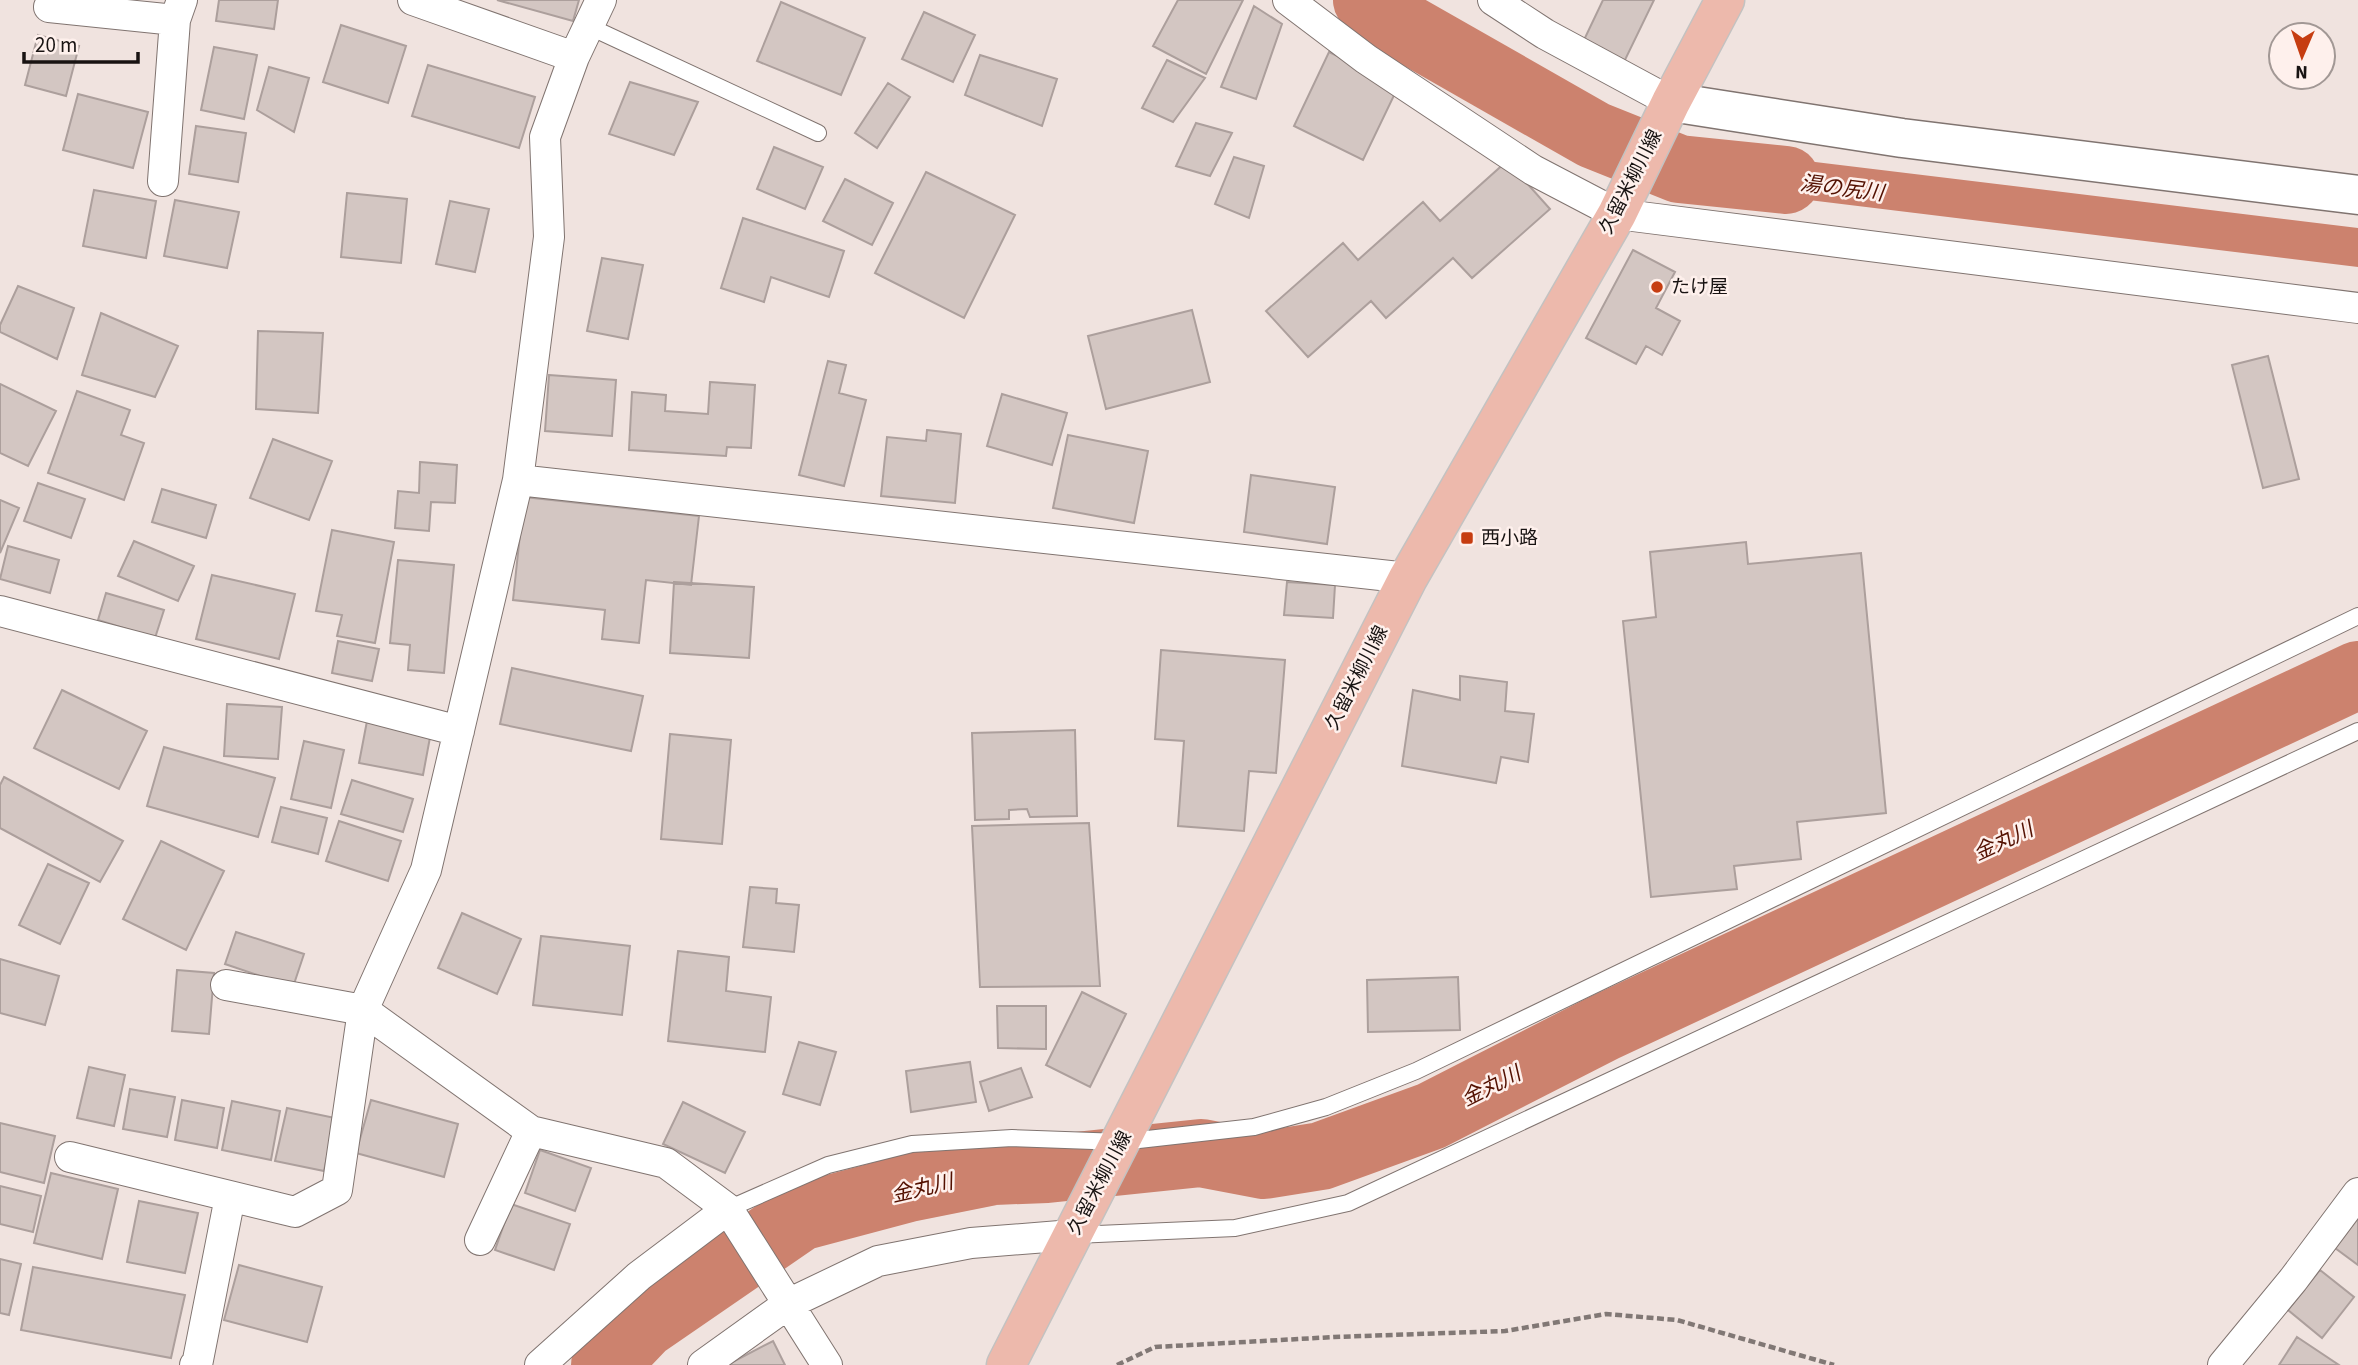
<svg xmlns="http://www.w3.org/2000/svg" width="2358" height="1365" viewBox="0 0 2358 1365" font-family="'Source Sans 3','Noto Sans JP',sans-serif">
	<rect width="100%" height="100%" fill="#f0e3df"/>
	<!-- water -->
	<path fill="#cc826e" d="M1701,148L2358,228V267L1686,185Z"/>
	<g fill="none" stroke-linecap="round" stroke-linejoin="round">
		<!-- river -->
		<path stroke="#cc826e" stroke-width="68" d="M1367,0L1401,25L1594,135L1679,169L1786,180
			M605,1365L643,1325L800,1217L909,1188L994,1171L1047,1169L1201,1153L1264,1165L1321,1156L1431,1116L1603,1028L2358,675"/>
	</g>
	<!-- building -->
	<path fill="#d3c6c2" stroke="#ac9f9c" stroke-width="2" d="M219,0H278L274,29L216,21Z
		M497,0H579L573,21Z
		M1178,0H1243L1206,74L1153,46Z
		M1603,0H1654L1624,62L1583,42Z
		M781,2L865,38L841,95L757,61Z
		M1254,6L1282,24L1256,99L1221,87Z
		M924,12L975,35L953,82L902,59Z
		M341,25L406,46L388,103L323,82Z
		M38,35L79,46L66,96L25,85Z
		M214,47L257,55L244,119L201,110Z
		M1329,52L1399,85L1363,160L1294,126Z
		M980,55L1057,79L1042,126L965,95Z
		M1167,60L1205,78L1173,122L1142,108Z
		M428,65L535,97L519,148L412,116Z
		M269,67L309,78L294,132L257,110Z
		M630,82L698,102L674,155L609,134Z
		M888,83L910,97L877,148L855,133Z
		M78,94L148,112L133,168L63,150Z
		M1196,123L1232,133L1210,176L1176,166Z
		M196,126L246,133L238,182L189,174Z
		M774,147L823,167L805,209L757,189Z
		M1234,157L1264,166L1249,218L1215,204Z
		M1507,161L1550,209L1472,278L1453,258L1386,318L1371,301L1308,357L1266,311L1343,243L1358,260L1423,202L1440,221Z
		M926,172L1015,215L964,318L875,273Z
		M845,179L893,203L872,245L823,221Z
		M94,190L156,201L146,258L83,246Z
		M347,193L407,199L401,263L341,257Z
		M175,200L239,212L227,268L164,256Z
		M450,201L489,209L475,272L436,264Z
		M743,218L844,251L829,297L771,277L764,302L721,288Z
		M1633,250L1675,272L1656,308L1680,321L1662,355L1646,346L1636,364L1586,338Z
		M602,258L643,265L628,339L587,331Z
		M18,286L74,308L57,359L0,332V325Z
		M1192,310L1210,382L1106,409L1088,336Z
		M101,313L178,346L155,397L82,375Z
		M258,331L323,333L318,413L256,409Z
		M2268,356L2299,479L2263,488L2232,365Z
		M828,361L846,365L839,393L866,400L844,486L799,475Z
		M549,375L616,380L612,436L545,431Z
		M710,382L755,385L751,448L727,447L726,456L629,450L632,392L666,395L665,411L708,414Z
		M0,384L56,411L28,466L0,453Z
		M77,391L130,410L121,435L144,443L124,500L48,473Z
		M1002,394L1067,413L1052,465L987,446Z
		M927,430L961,434L955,503L881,496L887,437L926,441Z
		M1068,435L1148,451L1134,523L1053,508Z
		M273,439L332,461L309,520L250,498Z
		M420,462L457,465L455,503L431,502L429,531L395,528L398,491L419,493Z
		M1251,475L1335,487L1327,544L1244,532Z
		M38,483L85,499L71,538L24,521Z
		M162,489L216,505L206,538L152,522Z
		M524,497L699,516L691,585L646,580L639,643L602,639L605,610L513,600Z
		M0,500L19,508L0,553Z
		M332,530L394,542L375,643L337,636L342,615L316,611Z
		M134,541L194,566L178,601L118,576Z
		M1746,542L1748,564L1861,553L1886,813L1797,822L1801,859L1734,866L1737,889L1651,897L1623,621L1656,617L1650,552Z
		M8,546L59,560L50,593L0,579Z
		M398,560L454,565L444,673L408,670L410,645L390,643Z
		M212,575L295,594L279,659L196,639Z
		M674,582L754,587L749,658L670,653Z
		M1287,582L1335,585L1333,618L1284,615Z
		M106,593L164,610L155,638L98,620Z
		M338,641L379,649L372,681L332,673Z
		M1161,650L1285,660L1276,773L1249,771L1244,831L1178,826L1184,741L1155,739Z
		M512,668L643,696L631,751L500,724Z
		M1460,676L1507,682L1505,711L1534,714L1528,762L1501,757L1496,783L1402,766L1413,690L1460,700Z
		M62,690L147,731L119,789L34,748Z
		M227,704L282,707L278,759L224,756Z
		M367,721L431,732L423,775L359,763Z
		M1075,730L1077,816L1030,817L1027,809L1009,810V819L975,820L972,733Z
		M670,734L731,740L722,844L661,839Z
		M304,741L344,750L331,808L291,799Z
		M164,747L275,778L258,837L147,806Z
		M4,777L123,841L100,882L0,828V785Z
		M352,780L413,799L403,832L341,814Z
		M281,807L327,818L318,854L272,842Z
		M339,821L401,841L388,881L326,861Z
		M1089,823L1100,986L980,987L972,826Z
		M161,841L224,871L186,950L123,919Z
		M48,864L89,883L60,944L19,925Z
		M750,887L777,889L776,903L799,905L794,952L743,947Z
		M462,913L521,939L497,994L438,968Z
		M236,932L304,954L293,987L225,964Z
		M541,936L630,946L622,1015L533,1005Z
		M678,951L729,957L726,991L771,997L765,1052L668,1041Z
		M0,959L59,976L45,1025L0,1013Z
		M177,970L214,973L209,1034L172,1031Z
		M1458,977L1460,1030L1368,1032L1367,980Z
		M1082,992L1126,1014L1090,1087L1046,1065Z
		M997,1006H1046V1049L998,1048Z
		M799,1042L836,1052L820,1105L783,1094Z
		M970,1062L976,1102L911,1112L906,1071Z
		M89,1067L125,1075L114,1126L77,1118Z
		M1021,1068L1032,1097L989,1111L980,1082Z
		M130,1089L175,1097L167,1137L123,1129Z
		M182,1100L224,1108L217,1148L175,1140Z
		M371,1100L458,1124L444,1177L356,1153Z
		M232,1101L280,1111L271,1160L222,1150Z
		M683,1102L745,1132L725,1173L663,1144Z
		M287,1108L335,1118L324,1171L275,1161Z
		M0,1123L55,1136L44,1183L0,1172Z
		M540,1150L591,1168L575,1211L525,1193Z
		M51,1173L118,1189L102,1259L34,1243Z
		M0,1186L41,1196L33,1232L0,1224Z
		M139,1201L198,1213L185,1273L127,1262Z
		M511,1204L570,1224L554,1270L495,1250Z
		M2358,1215V1265L2335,1248Z
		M0,1259L21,1264L9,1315L0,1313Z
		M239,1265L322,1287L307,1342L224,1320Z
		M33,1267L185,1295L171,1358L21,1330Z
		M2320,1270L2354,1297L2322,1338L2288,1310Z
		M2297,1337L2339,1365H2279Z
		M773,1341L785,1365H727Z"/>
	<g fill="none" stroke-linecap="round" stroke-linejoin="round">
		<!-- service casing -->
		<g stroke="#807470" stroke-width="18">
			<path id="service" d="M588,26L818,133
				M728,1209L828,1165L912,1144L1012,1138L1121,1142L1254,1127L1326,1107L1416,1071L2358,616
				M1075,1235L1235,1228L1348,1203L2358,731"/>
		</g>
		<!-- minor casing -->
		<g stroke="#807470" stroke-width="32">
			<path id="minor" d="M413,0L574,57
				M601,0L574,57L545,137L549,237L518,480L426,870L363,1010L531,1131L666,1163L728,1209L827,1365
				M1288,0L1366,59L1533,170L1617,214L2358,308
				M1493,0L1545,34L1671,102
				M49,7L175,20
				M163,181L175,20L182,0
				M518,480L1408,578
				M0,611L459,731
				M70,1157L295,1212L337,1190L363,1010L226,985
				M480,1240L531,1131
				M195,1365H197L230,1197
				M540,1365L639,1276L728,1209
				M703,1365L788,1304L878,1261L971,1243L1072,1235
				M2223,1365L2293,1280L2358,1193"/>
		</g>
		<!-- tertiary casing -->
		<g stroke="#807470" stroke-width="41">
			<path id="tertiary" d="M1671,102L1902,138L2358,195"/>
		</g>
		<!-- primary casing -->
		<g stroke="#c3c2c1" stroke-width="41">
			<path id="primary" d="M1006,1365L1408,578L1617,214L1671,102L1725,0"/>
		</g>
		<!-- path -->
		<path stroke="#817875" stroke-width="4.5" stroke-dasharray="7 3.5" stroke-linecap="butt" d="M1117,1365L1155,1347L1334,1337L1505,1331L1606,1314L1677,1320L1834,1365"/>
		<!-- service -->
		<use href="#service" stroke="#fff" stroke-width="16"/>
		<!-- minor -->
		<use href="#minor" stroke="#fff" stroke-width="30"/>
		<!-- tertiary -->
		<use href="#tertiary" stroke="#fff" stroke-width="38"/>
		<!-- primary -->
		<use href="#primary" stroke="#edb9ac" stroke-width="38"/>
	</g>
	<!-- markers -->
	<g fill="#c63d11" stroke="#fef0ec" stroke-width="2.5">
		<circle cx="1657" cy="287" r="7"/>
		<rect x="1460" y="531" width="14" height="14" rx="3.5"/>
	</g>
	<g text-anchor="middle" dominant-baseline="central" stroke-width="5" stroke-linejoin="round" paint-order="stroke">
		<!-- street labels -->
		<g font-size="19" fill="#181312" stroke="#fef0ec">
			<text transform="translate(1631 182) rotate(-63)">久留米柳川線</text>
			<text transform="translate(1357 678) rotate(-63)">久留米柳川線</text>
			<text transform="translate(1100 1183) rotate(-62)">久留米柳川線</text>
		</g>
		<!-- poi labels -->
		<g font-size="19" fill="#181312" stroke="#fef0ec" text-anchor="start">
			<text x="1671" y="287">たけ屋</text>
			<text x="1481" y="538">西小路</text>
		</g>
		<!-- water labels -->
		<g font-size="21" font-style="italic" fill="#531000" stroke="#fef0ec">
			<text transform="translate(1842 188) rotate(7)">湯の尻川</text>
			<text transform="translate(2003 841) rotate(-25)">金丸川</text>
			<text transform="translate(1491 1086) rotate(-27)">金丸川</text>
			<text transform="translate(922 1188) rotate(-13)">金丸川</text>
		</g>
	</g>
	<!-- north arrow -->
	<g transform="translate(2302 56) rotate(182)"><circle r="33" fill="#fef0ec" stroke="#a29895" stroke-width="2"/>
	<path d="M0-5L12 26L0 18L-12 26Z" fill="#c63d11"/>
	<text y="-10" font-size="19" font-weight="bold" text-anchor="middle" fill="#181312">N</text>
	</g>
	<!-- scale -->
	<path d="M24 52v10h114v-10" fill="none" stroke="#181312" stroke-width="3.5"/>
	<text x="35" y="52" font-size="21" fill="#181312" stroke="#fef0ec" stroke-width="5" paint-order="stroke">20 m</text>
</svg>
